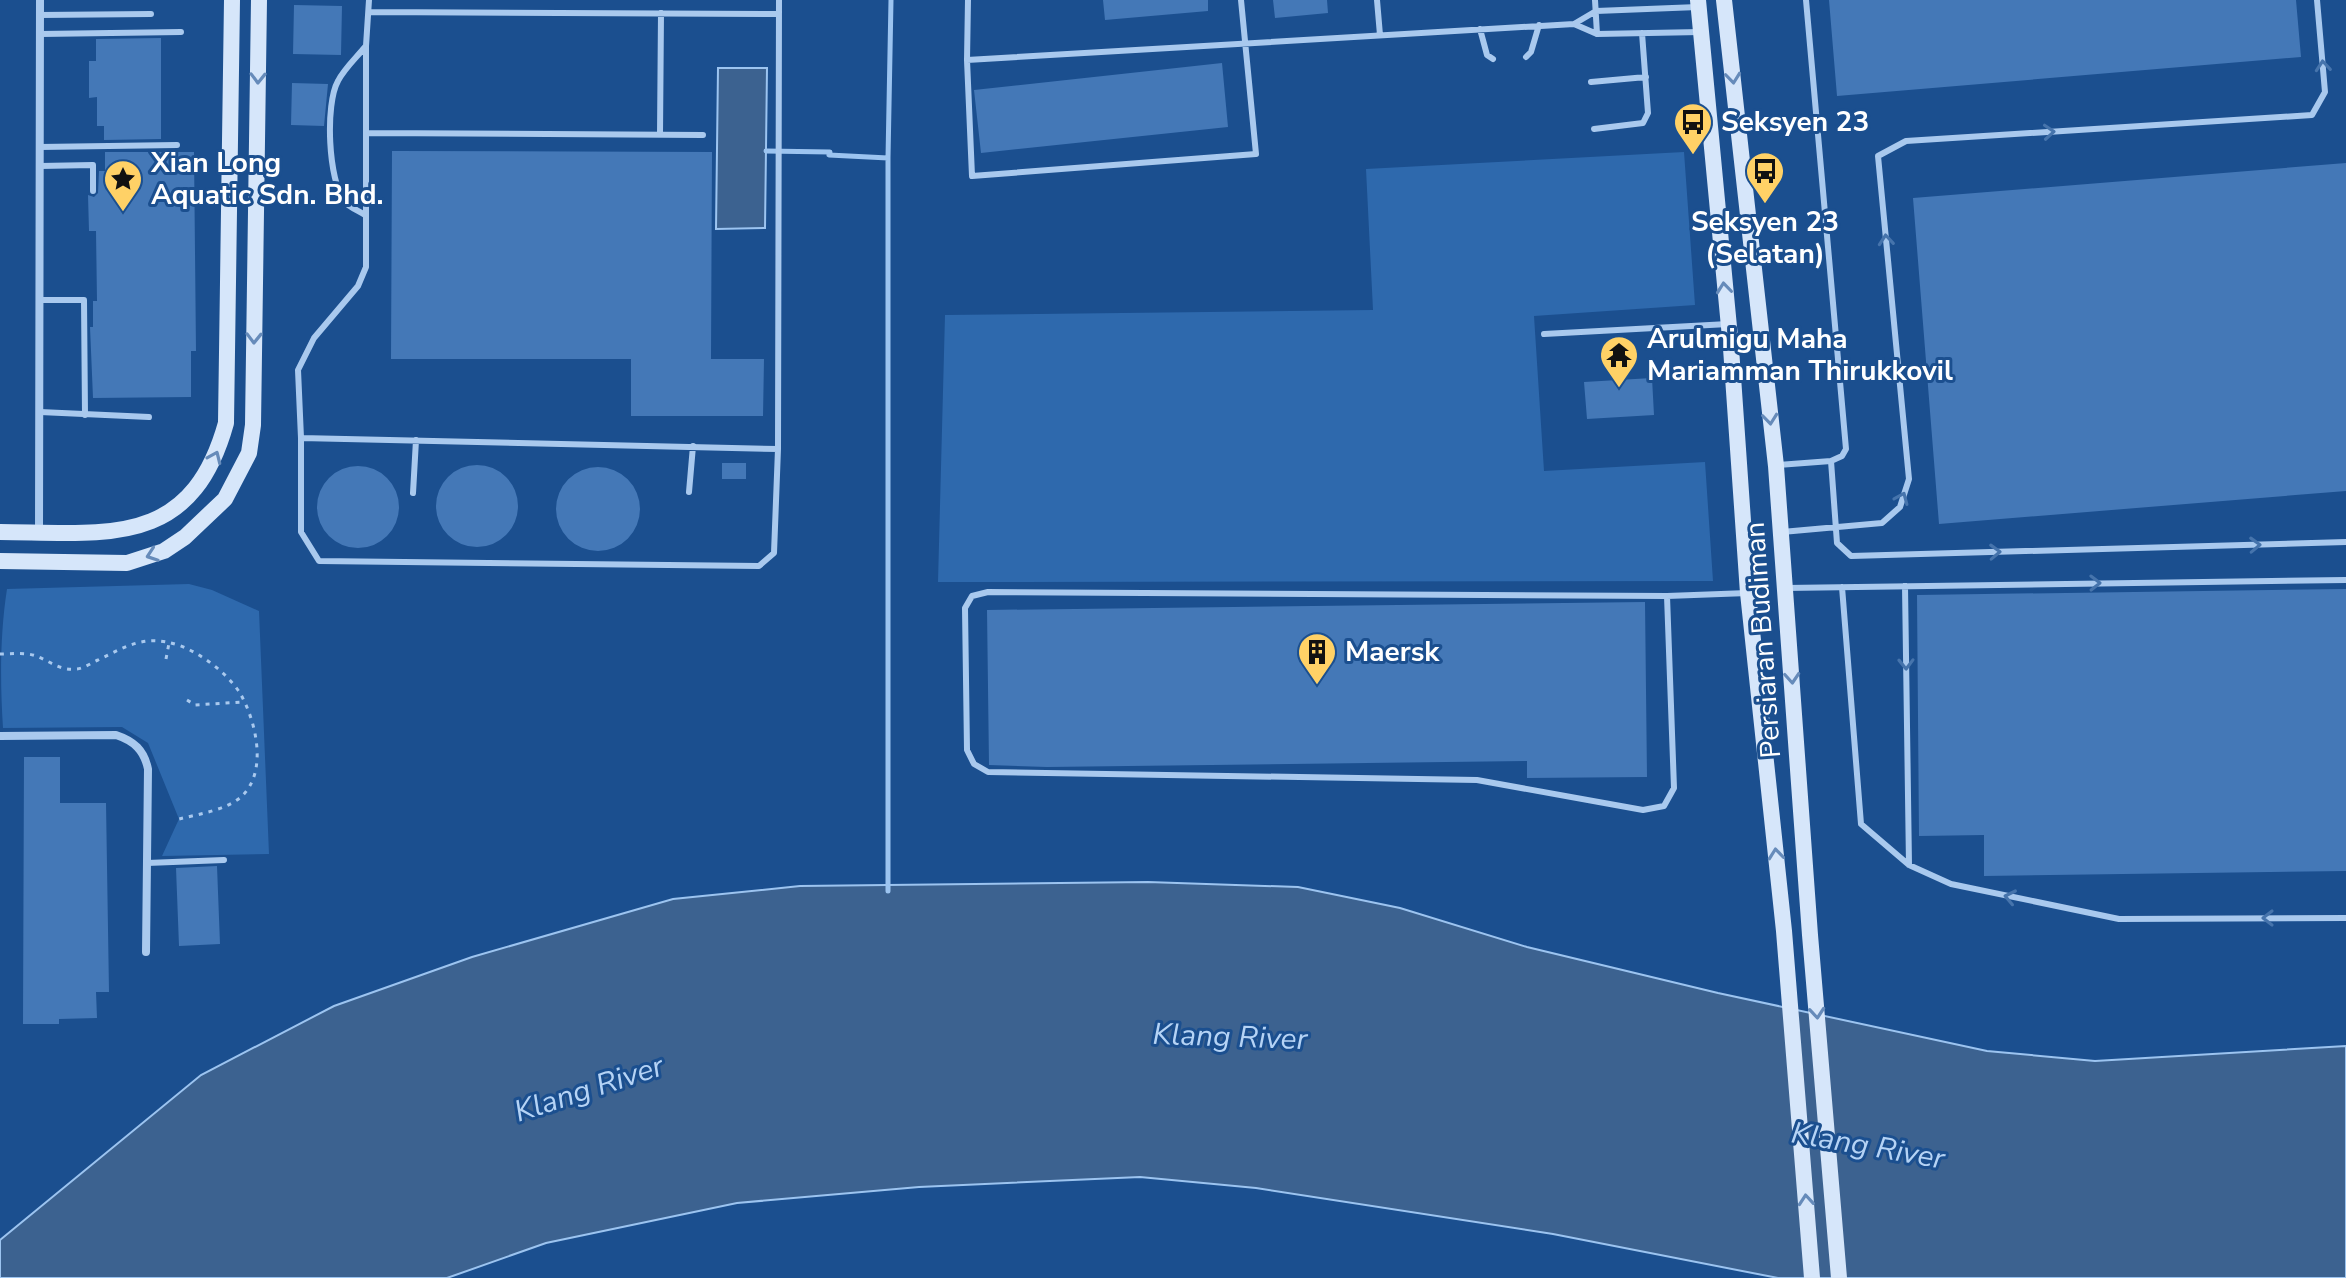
<svg xmlns="http://www.w3.org/2000/svg" width="2346" height="1278" viewBox="0 0 2346 1278" font-family="'Nunito Sans',sans-serif">
	<rect width="100%" height="100%" fill="#1b4f8f"/>
	<!-- green -->
	<path fill="#2e69ad" d="M1684,152L1695,305L1534,316L1544,471L1705,462L1713,581L938,582L945,315L1373,310L1366,169Z
		M189,584L212,590L259,611L269,854L162,856L179,819L148,743L122,727L3,728C0,682 0,634 7,589Z"/>
	<!-- water -->
	<path fill="#3c6290" stroke="#9cc4f0" stroke-width="2" d="M718,68H767L765,228L716,229Z
		M1148,882L1298,887L1400,908L1527,947L1718,993L1987,1051L2095,1061L2346,1046V1278H1778L1553,1234L1256,1188L1140,1177L919,1187L737,1203L546,1243L447,1278H0V1240L201,1075L334,1006L472,957L673,899L800,886Z"/>
	<g fill="none" stroke-linecap="round" stroke-linejoin="round">
		<!-- stream -->
		<path stroke="#9cc4f0" stroke-width="5" d="M766,151L830,152L829,155L888,158
			M888,891V158L891,0"/>
	</g>
	<!-- building -->
	<path fill="#4478b7" d="M1103,0H1208V11L1105,20Z
		M1273,0H1327L1328,13L1275,18Z
		M1829,0H2296L2301,57L1837,96Z
		M294,5L342,6L341,55L293,54Z
		M161,38V139L104,140V126H97V97L89,98V61H96V39Z
		M1222,63L1228,127L981,153L974,90Z
		M292,83L328,84L324,126L291,125Z
		M392,151L712,152L711,359H764L763,416H631V359H391Z
		M105,152H194L196,351H191V397L93,398L90,327H93V301H97L96,231H89L88,195L94,197L98,193L99,171H105Z
		M2346,163V491L1939,524L1913,198Z
		M1652,378L1654,415L1587,419L1584,382Z
		M722,463H746V479H722Z
		M436 506a41 41 0 1 1 82 0a41 41 0 1 1-82 0Z
		M317 507a41 41 0 1 1 82 0a41 41 0 1 1-82 0Z
		M556 509a42 42 0 1 1 84 0a42 42 0 1 1-84 0Z
		M2346,589V871L1984,876V835L1919,836L1917,595Z
		M1645,602L1647,777L1527,778V761L1047,767L989,765L987,610Z
		M24,757H60V803H106L109,992H96L97,1018L59,1019V1024H23Z
		M217,866L220,944L179,946L176,868Z"/>
	<g fill="none" stroke-linecap="round" stroke-linejoin="round">
		<!-- path -->
		<path stroke="#a9c9ee" stroke-width="3" stroke-dasharray="4 6" stroke-linecap="butt" d="M0,654C11,654 26,652 36,656C50,661 60,671 76,669C83,669 91,663 98,660C127,646 145,634 178,645C201,653 227,673 240,693C256,721 268,771 242,796C227,810 199,814 179,819
			M166,659L169,643
			M187,700L195,705L243,702"/>
		<!-- lane -->
		<path stroke="#a9c9ee" stroke-width="6" d="M369,0L366,46V267L358,286L314,338L298,370L301,438L778,449
			M968,0L967,60L1574,24L1596,11L1698,7
			M1377,0L1380,35
			M1595,0L1597,34
			M369,12L779,14
			M40,15L151,14
			M1574,24L1597,34L1700,32
			M1480,29L1487,55L1493,59
			M41,34L181,32
			M365,47C356,58 344,69 338,81C325,104 328,181 345,202C349,207 359,211 365,215
			M1526,57L1531,52L1539,25
			M967,60L972,176L1256,154L1241,0
			M1591,82L1646,77
			M1594,129L1643,123L1648,113L1642,33
			M368,133L703,135
			M660,134L661,13
			M40,147L177,145
			M40,166L93,165V191
			M40,300H84L85,415
			M1544,334L1728,324
			M40,412L149,417
			M301,438V532L319,561L759,566L774,553L778,449L779,0
			M1831,461L1837,543L1851,556L2346,542
			M1778,465L1831,461L1842,456L1846,449L1806,0
			M689,492L693,446
			M413,493L416,440
			M1782,532L1882,523L1900,507L1909,479L1878,156L1906,141L2312,115L2325,92L2317,0
			M1905,586L1909,865
			M1842,587L1861,824L1909,865L1951,884L2119,919L2346,918
			M1786,588L2346,580
			M1667,596L1674,788L1664,806L1643,810L1477,780L988,772L974,764L967,750L965,608L972,596L988,592L1667,596L1748,593
			M147,863L224,860"/>
		<!-- street -->
		<path stroke="#a9c9ee" stroke-width="8" d="M39,533L40,0
			M0,736L116,735C134,741 144,750 148,769L146,952"/>
		<!-- secondary -->
		<path stroke="#d6e6fa" stroke-width="16" d="M1698,0L1731,348L1748,593L1784,931L1812,1278
			M1724,0L1776,466L1810,935L1839,1278
			M0,532C107,533 191,549 226,423L232,0
			M0,561L127,563L164,551L185,537L225,499L249,453L253,425L259,0"/>
	</g>
	<!-- one-way arrows -->
	<defs><path id="oneway-chevron" d="M-2-3.5L2.5 0L-2 3.5" fill="none" stroke-width="1.6" stroke-linecap="round" stroke-linejoin="round" transform="scale(2)"/></defs>
	<g stroke="#4674ac">
		<use href="#oneway-chevron" transform="translate(2323 66) rotate(-95)"/>
		<use href="#oneway-chevron" transform="translate(2049 132) rotate(-4)"/>
		<use href="#oneway-chevron" transform="translate(1886 240) rotate(-95)"/>
		<use href="#oneway-chevron" transform="translate(1902 498) rotate(-67)"/>
		<use href="#oneway-chevron" transform="translate(2255 545) rotate(-2)"/>
		<use href="#oneway-chevron" transform="translate(1995 552) rotate(-2)"/>
		<use href="#oneway-chevron" transform="translate(2095 583) rotate(-1)"/>
		<use href="#oneway-chevron" transform="translate(1906 664) rotate(89)"/>
		<use href="#oneway-chevron" transform="translate(2010 897) rotate(-168)"/>
		<use href="#oneway-chevron" transform="translate(2268 918) rotate(180)"/>
	</g>
	<g stroke="#668bba">
		<use href="#oneway-chevron" transform="translate(258 78) rotate(91)"/>
		<use href="#oneway-chevron" transform="translate(1733 78) rotate(84)"/>
		<use href="#oneway-chevron" transform="translate(1724 288) rotate(-96)"/>
		<use href="#oneway-chevron" transform="translate(254 338) rotate(91)"/>
		<use href="#oneway-chevron" transform="translate(1770 419) rotate(84)"/>
		<use href="#oneway-chevron" transform="translate(215 457) rotate(-66)"/>
		<use href="#oneway-chevron" transform="translate(152 555) rotate(161)"/>
		<use href="#oneway-chevron" transform="translate(1792 678) rotate(86)"/>
		<use href="#oneway-chevron" transform="translate(1776 854) rotate(-96)"/>
		<use href="#oneway-chevron" transform="translate(1817 1013) rotate(85)"/>
		<use href="#oneway-chevron" transform="translate(1806 1200) rotate(-95)"/>
	</g>
	<!-- icons -->
	<defs>
		<g id="bus-pin" transform="scale(2)"><path d="M0 17L-7.5 6A9.5 9.5 0 1 1 7.5 6Z" fill="#ffd166" stroke="#1b4f8f"/><path d="M-5-6H5V4H4V6H2V4H-2V6H-4V4H-5ZM-3.5-4V0h7V-4ZM-3.5 1.2v1.5H-2V1.2ZM2 1.2v1.5H3.5V1.2Z" fill="#111"/></g>
		<g id="sight-pin" transform="scale(2)"><path d="M0 17L-7.5 6A9.5 9.5 0 1 1 7.5 6Z" fill="#ffd166" stroke="#1b4f8f"/><path d="M0-6L1.8-2.2L6-1.7L2.9 1.2L3.7 5.4L0 3.3L-3.7 5.4L-2.9 1.2L-6-1.7L-1.8-2.2Z" fill="#111"/></g>
		<g id="temple-pin" transform="scale(2)"><path d="M0 17L-7.5 6A9.5 9.5 0 1 1 7.5 6Z" fill="#ffd166" stroke="#1b4f8f"/><path d="M0-6L5-2H3V0L6.5 2.5H4V6H1.5V3h-3V6H-4V2.5H-6.5L-3 0V-2H-5Z" fill="#111"/></g>
		<g id="building-pin" transform="scale(2)"><path d="M0 17L-7.5 6A9.5 9.5 0 1 1 7.5 6Z" fill="#ffd166" stroke="#1b4f8f"/><path d="M-4-6H4V6H1V3H-1V6H-4ZM-2.5-4.3h1.7v1.8h-1.7ZM.8-4.3h1.7v1.8H.8ZM-2.5-1h1.7V.8h-1.7ZM.8-1h1.7V.8H.8Z" fill="#111"/></g>
	</defs>
	<g fill-rule="evenodd">
		<use href="#bus-pin" x="1693" y="122"/>
		<use href="#bus-pin" x="1765" y="171"/>
		<use href="#sight-pin" x="123" y="179"/>
		<use href="#temple-pin" x="1619" y="355"/>
		<use href="#building-pin" x="1317" y="652"/>
	</g>
	<g text-anchor="middle" dominant-baseline="central" stroke-width="6" stroke-linejoin="round" paint-order="stroke">
		<!-- poi labels -->
		<g font-size="28" font-weight="bold" fill="#fff" stroke="#1b4f8f" text-anchor="start">
			<text x="1721" y="122">Seksyen 23</text>
			<text x="151" y="163">Xian Long<tspan x="151" dy="32">Aquatic Sdn. Bhd.</tspan></text>
			<text x="1765" y="222" text-anchor="middle">Seksyen 23<tspan x="1765" dy="32">(Selatan)</tspan></text>
			<text x="1647" y="339">Arulmigu Maha<tspan x="1647" dy="32">Mariamman Thirukkovil</tspan></text>
			<text x="1345" y="652">Maersk</text>
		</g>
		<!-- street labels -->
		<g font-size="28" fill="#fff" stroke="#1b4f8f">
			<text transform="translate(1763 640) rotate(-94)">Persiaran Budiman</text>
		</g>
		<!-- water labels -->
		<g font-size="30" font-style="italic" fill="#b5d3f5" stroke="#1b4f8f">
			<text transform="translate(1230 1037) rotate(2)">Klang River</text>
			<text transform="translate(589 1089) rotate(-18)">Klang River</text>
			<text transform="translate(1868 1146) rotate(10)">Klang River</text>
		</g>
	</g>
</svg>
